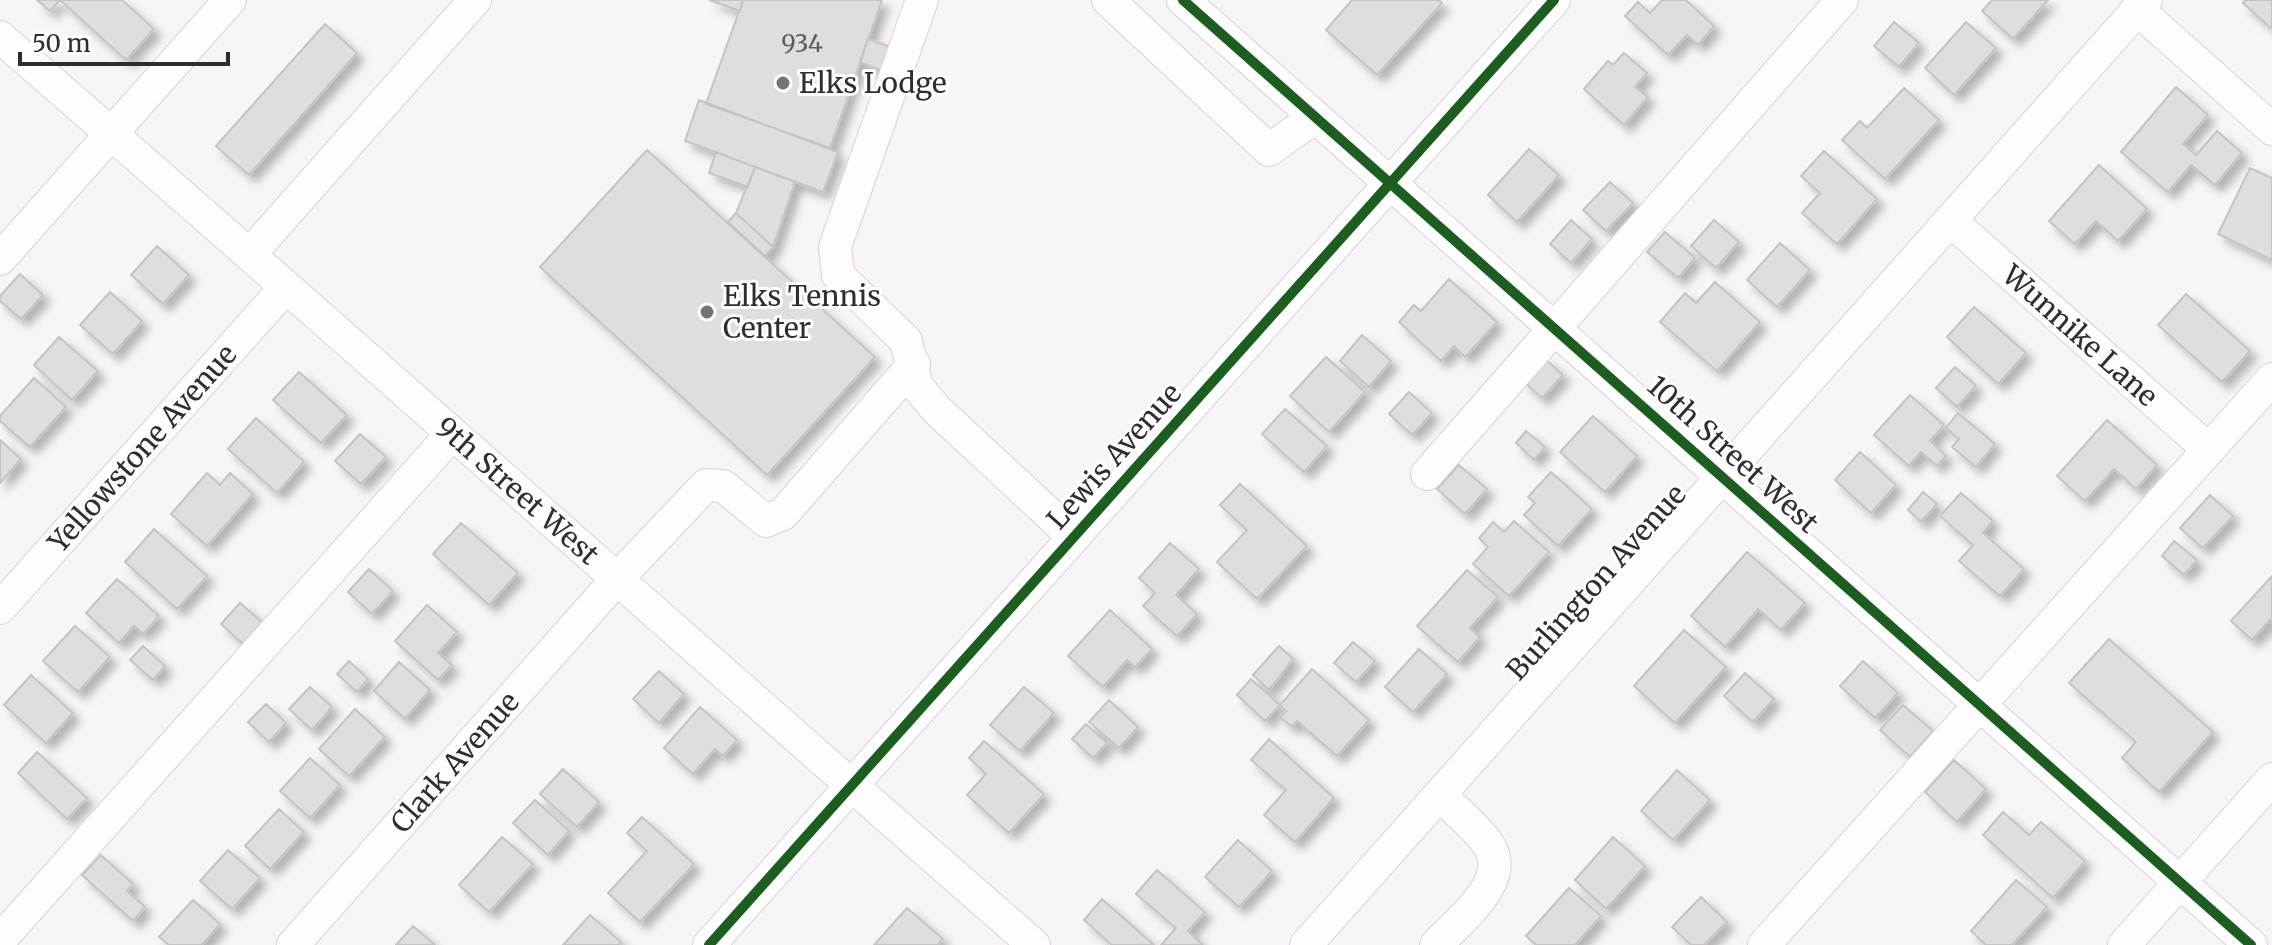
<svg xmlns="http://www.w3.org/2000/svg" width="2272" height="945" viewBox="0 0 2272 945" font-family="Merriweather,serif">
	<defs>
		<filter id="shadow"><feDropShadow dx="7" dy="7" stdDeviation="4" flood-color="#0004"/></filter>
	</defs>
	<rect width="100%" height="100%" fill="#f9f4fa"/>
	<!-- building -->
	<path fill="#e1dce2" stroke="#c7c2c8" stroke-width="2" filter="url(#shadow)" d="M37,0H122L154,29L126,60L60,0L50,11Z
		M709,0H743L740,11Z
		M743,0H882L830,148L706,104Z
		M1352,0H1439L1442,3L1377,75L1326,30Z
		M1662,0H1686L1714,26L1698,45L1687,35L1668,55L1625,16L1638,2L1650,13Z
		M1992,0H2048L2013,39L1982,11Z
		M2245,0H2272V29L2243,3Z
		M1894,22L1919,43L1899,67L1874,46Z
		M1966,22L1996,48L1954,95L1925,68Z
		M325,24L357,53L249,175L216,146Z
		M868,39L891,47L882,71L860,62Z
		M1624,53L1647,73L1635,87L1648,97L1624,125L1584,89L1608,61L1613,65Z
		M2176,87L2208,115L2183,144L2196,155L2217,131L2242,153L2215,185L2191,165L2168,192L2121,152Z
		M1904,88L1939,120L1885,179L1842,140L1860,121L1867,128Z
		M699,100L838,152L823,192L685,141Z
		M1529,149L1559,175L1517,222L1488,195Z
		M647,150L875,357L767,475L540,267Z
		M1824,151L1877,199L1837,244L1802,213L1820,193L1801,176Z
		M716,152L755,167L748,187L709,173Z
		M2099,165L2147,209L2118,241L2096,221L2075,244L2049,221Z
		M755,167L795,182L773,247L736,213Z
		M2250,168L2272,178V260L2218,234Z
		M1610,182L1633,203L1606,231L1583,210Z
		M736,213L773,247L765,256L728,222Z
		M1571,220L1592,239L1571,263L1550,244Z
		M1714,220L1739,242L1716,268L1691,246Z
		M1665,232L1695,258L1678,278L1647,252Z
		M1780,243L1810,270L1777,307L1747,280Z
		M157,246L189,275L163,304L131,275Z
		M20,274L43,295L21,319L0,301V296Z
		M1449,279L1497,322L1465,357L1454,346L1441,361L1399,322L1414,305L1421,311Z
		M1715,282L1760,322L1717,371L1660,322L1685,293L1696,303Z
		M110,292L142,321L113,354L80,325Z
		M2186,294L2250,351L2222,382L2158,325Z
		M1974,307L2026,353L1998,384L1947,337Z
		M1362,335L1391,361L1369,387L1340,361Z
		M59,337L98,371L72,400L34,365Z
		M1326,357L1365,392L1329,432L1290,396Z
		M1544,358L1563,375L1542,398L1523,381Z
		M1955,367L1976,386L1957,407L1936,388Z
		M299,372L347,415L321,443L273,400Z
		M34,378L66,407L30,447L0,421V416Z
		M1409,392L1432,413L1412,435L1389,414Z
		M1910,395L1944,425L1930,441L1946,456L1937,466L1921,452L1909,466L1874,435Z
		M1285,409L1327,446L1304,472L1262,434Z
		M1958,413L1995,444L1976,467L1952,447L1959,439L1946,428Z
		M1593,416L1637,456L1605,492L1560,452Z
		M256,418L304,462L277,493L228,449Z
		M2107,420L2157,465L2136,489L2114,469L2085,501L2057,476Z
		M1526,431L1545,447L1534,460L1516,443Z
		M360,434L386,457L361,484L335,461Z
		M0,440L21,459L0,483Z
		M1860,452L1896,485L1871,513L1835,480Z
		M1459,465L1487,489L1465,514L1437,489Z
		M1551,472L1592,509L1558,546L1524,515L1535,503L1528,497Z
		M207,473L220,485L230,473L253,494L207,546L171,514Z
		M1240,484L1307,546L1257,599L1217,562L1247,530L1220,505Z
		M1923,492L1937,504L1921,522L1908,510Z
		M1961,493L1993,521L1983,533L2024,569L2000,596L1959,561L1973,545L1940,516Z
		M2210,495L2233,516L2203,548L2180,528Z
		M1514,521L1549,552L1509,596L1473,564L1488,547L1479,538L1493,522L1504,532Z
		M461,523L518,573L489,605L433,554Z
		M154,529L207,576L177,609L125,562Z
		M2174,541L2197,560L2184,575L2162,556Z
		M1170,543L1199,569L1176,595L1197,614L1177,636L1143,606L1155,593L1139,578Z
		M1747,552L1805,603L1781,630L1758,609L1725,647L1691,616Z
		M369,569L393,591L372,614L348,592Z
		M1467,570L1498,597L1470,628L1480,637L1458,662L1417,626Z
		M2272,576V622L2270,620L2252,640L2231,621Z
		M117,579L159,616L143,634L134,626L119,643L86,613Z
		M240,603L263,623L244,645L221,624Z
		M427,605L457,632L438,653L452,665L438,680L395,641Z
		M1110,610L1152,649L1135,667L1127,660L1103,687L1068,656Z
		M75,626L110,657L78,692L43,661Z
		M1684,630L1726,667L1675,723L1634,686Z
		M2109,639L2213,732L2159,792L2122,758L2136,742L2069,683Z
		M1353,642L1375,661L1356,682L1334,663Z
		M143,646L165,666L153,680L130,660Z
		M1279,646L1293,659L1269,690L1253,675Z
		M1419,649L1447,674L1413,712L1385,687Z
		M349,661L368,679L357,692L337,674Z
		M1863,661L1898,693L1875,718L1840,686Z
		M399,662L430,690L405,719L374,691Z
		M1312,669L1369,720L1337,756L1297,721L1292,727L1280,717L1286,711L1280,705Z
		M659,671L684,694L659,723L633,699Z
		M1745,673L1774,699L1753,722L1724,696Z
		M31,675L73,713L46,743L4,705Z
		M1251,679L1280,705L1265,721L1237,695Z
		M310,687L332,707L312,730L289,709Z
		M1024,687L1054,713L1020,751L990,725Z
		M1109,700L1138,727L1119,748L1089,722Z
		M266,704L286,723L269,742L248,722Z
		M1903,705L1933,731L1910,757L1880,730Z
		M700,707L737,740L723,756L715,749L693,774L664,748Z
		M355,709L385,737L349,776L319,749Z
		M1086,724L1107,743L1093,758L1072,739Z
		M1269,739L1334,798L1295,842L1264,815L1286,790L1251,760Z
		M984,741L1044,794L1009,833L967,795L986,774L969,758Z
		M37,752L87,798L67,819L18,773Z
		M310,758L340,785L310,818L280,791Z
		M1954,760L1986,789L1957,822L1925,792Z
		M563,769L599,802L577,827L540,794Z
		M1677,770L1710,800L1673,840L1641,811Z
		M535,800L569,831L548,855L513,823Z
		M279,809L304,832L270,869L245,846Z
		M2003,812L2029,835L2041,822L2085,861L2053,898L1983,835Z
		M642,817L694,864L640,922L608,893L647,851L627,833Z
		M502,837L533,864L489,912L459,885Z
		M1613,837L1645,866L1606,909L1575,880Z
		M1238,840L1272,871L1239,907L1205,877Z
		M228,850L260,878L232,909L200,881Z
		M101,855L133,884L127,891L145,907L133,921L82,875Z
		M1157,870L1205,912L1188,931L1203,945H1161L1176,928L1136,894Z
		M2016,880L2047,907L2012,945H1986L1971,931Z
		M1569,888L1601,916L1575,945H1536L1526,936Z
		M1701,897L1727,922L1704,945H1691L1672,927Z
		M1102,899L1154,945H1112L1084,920Z
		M193,900L220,924L202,945H169L159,937Z
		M907,908L943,939L938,945H874Z
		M590,915L621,942L619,945H563Z
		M413,926L435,945H396Z"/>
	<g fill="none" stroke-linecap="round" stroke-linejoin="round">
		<!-- minor casing -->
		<g stroke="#d6d1d7" stroke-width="34">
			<g id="minor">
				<path d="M922,0L835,247L838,275L906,341L917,386L936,409L1074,537"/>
				<path d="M1108,0L1269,150L1315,117"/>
				<path d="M1183,0L2251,945"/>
				<path d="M2137,9L2272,129"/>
				<path id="s1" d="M0,37C347,337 688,644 1034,945"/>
				<path id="s2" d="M1950,220L2209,450"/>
				<path d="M250,254L475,0"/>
				<path d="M0,259L230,0"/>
				<path d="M1427,474L1842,0"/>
				<path id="s3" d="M0,608L285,288"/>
				<path d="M0,940L451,435"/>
				<path id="s4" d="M293,945L616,580L706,485L723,486L766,521L783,514L914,364"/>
				<path d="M709,945L1554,0"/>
				<path d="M1306,945L2146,0"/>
				<path d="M1436,945C1459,920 1513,881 1488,844C1475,826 1455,810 1440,795"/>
				<path d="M1764,945L2272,379"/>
				<path d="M2124,945L2272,779"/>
			</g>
		</g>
		<!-- minor -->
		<use href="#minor" stroke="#fefdfe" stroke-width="32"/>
		<!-- cycleway casing -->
		<g stroke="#fff" stroke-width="15">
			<path id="cycleway" d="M1183,0L2251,945
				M709,945L1554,0"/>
		</g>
		<!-- cycleway -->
		<use href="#cycleway" stroke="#1b5e20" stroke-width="10"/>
	</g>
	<!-- markers -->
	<g fill="#777178" stroke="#fff" stroke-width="3">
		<circle cx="783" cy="83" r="8"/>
		<circle cx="707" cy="312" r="8"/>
	</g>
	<g text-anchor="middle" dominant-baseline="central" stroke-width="6" stroke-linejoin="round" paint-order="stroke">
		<!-- number labels -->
		<g font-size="24" fill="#605a61">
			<text x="802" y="43">934</text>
		</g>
		<!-- poi labels -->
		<g font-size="28" fill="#312b32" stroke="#fff" text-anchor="start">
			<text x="799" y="83">Elks Lodge</text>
			<text x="723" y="296">Elks Tennis<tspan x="723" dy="32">Center</tspan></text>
		</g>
		<!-- street labels -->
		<g font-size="28" fill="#312b32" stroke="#fff">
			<text stroke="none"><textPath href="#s2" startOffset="174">Wunnike Lane</textPath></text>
			<text stroke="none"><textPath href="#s3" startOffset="214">Yellowstone Avenue</textPath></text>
			<text transform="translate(1733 454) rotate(42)">10th Street West</text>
			<text transform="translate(1114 456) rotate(-48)">Lewis Avenue</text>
			<text stroke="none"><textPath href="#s1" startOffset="688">9th Street West</textPath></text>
			<text transform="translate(1596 582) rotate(-48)">Burlington Avenue</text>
			<text stroke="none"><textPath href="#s4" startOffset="244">Clark Avenue</textPath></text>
		</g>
	</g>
	<!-- scale -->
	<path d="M20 52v12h208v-12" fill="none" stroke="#312b32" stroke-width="4"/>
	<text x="32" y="52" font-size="24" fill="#312b32" stroke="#ffffff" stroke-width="6" paint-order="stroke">50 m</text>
</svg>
